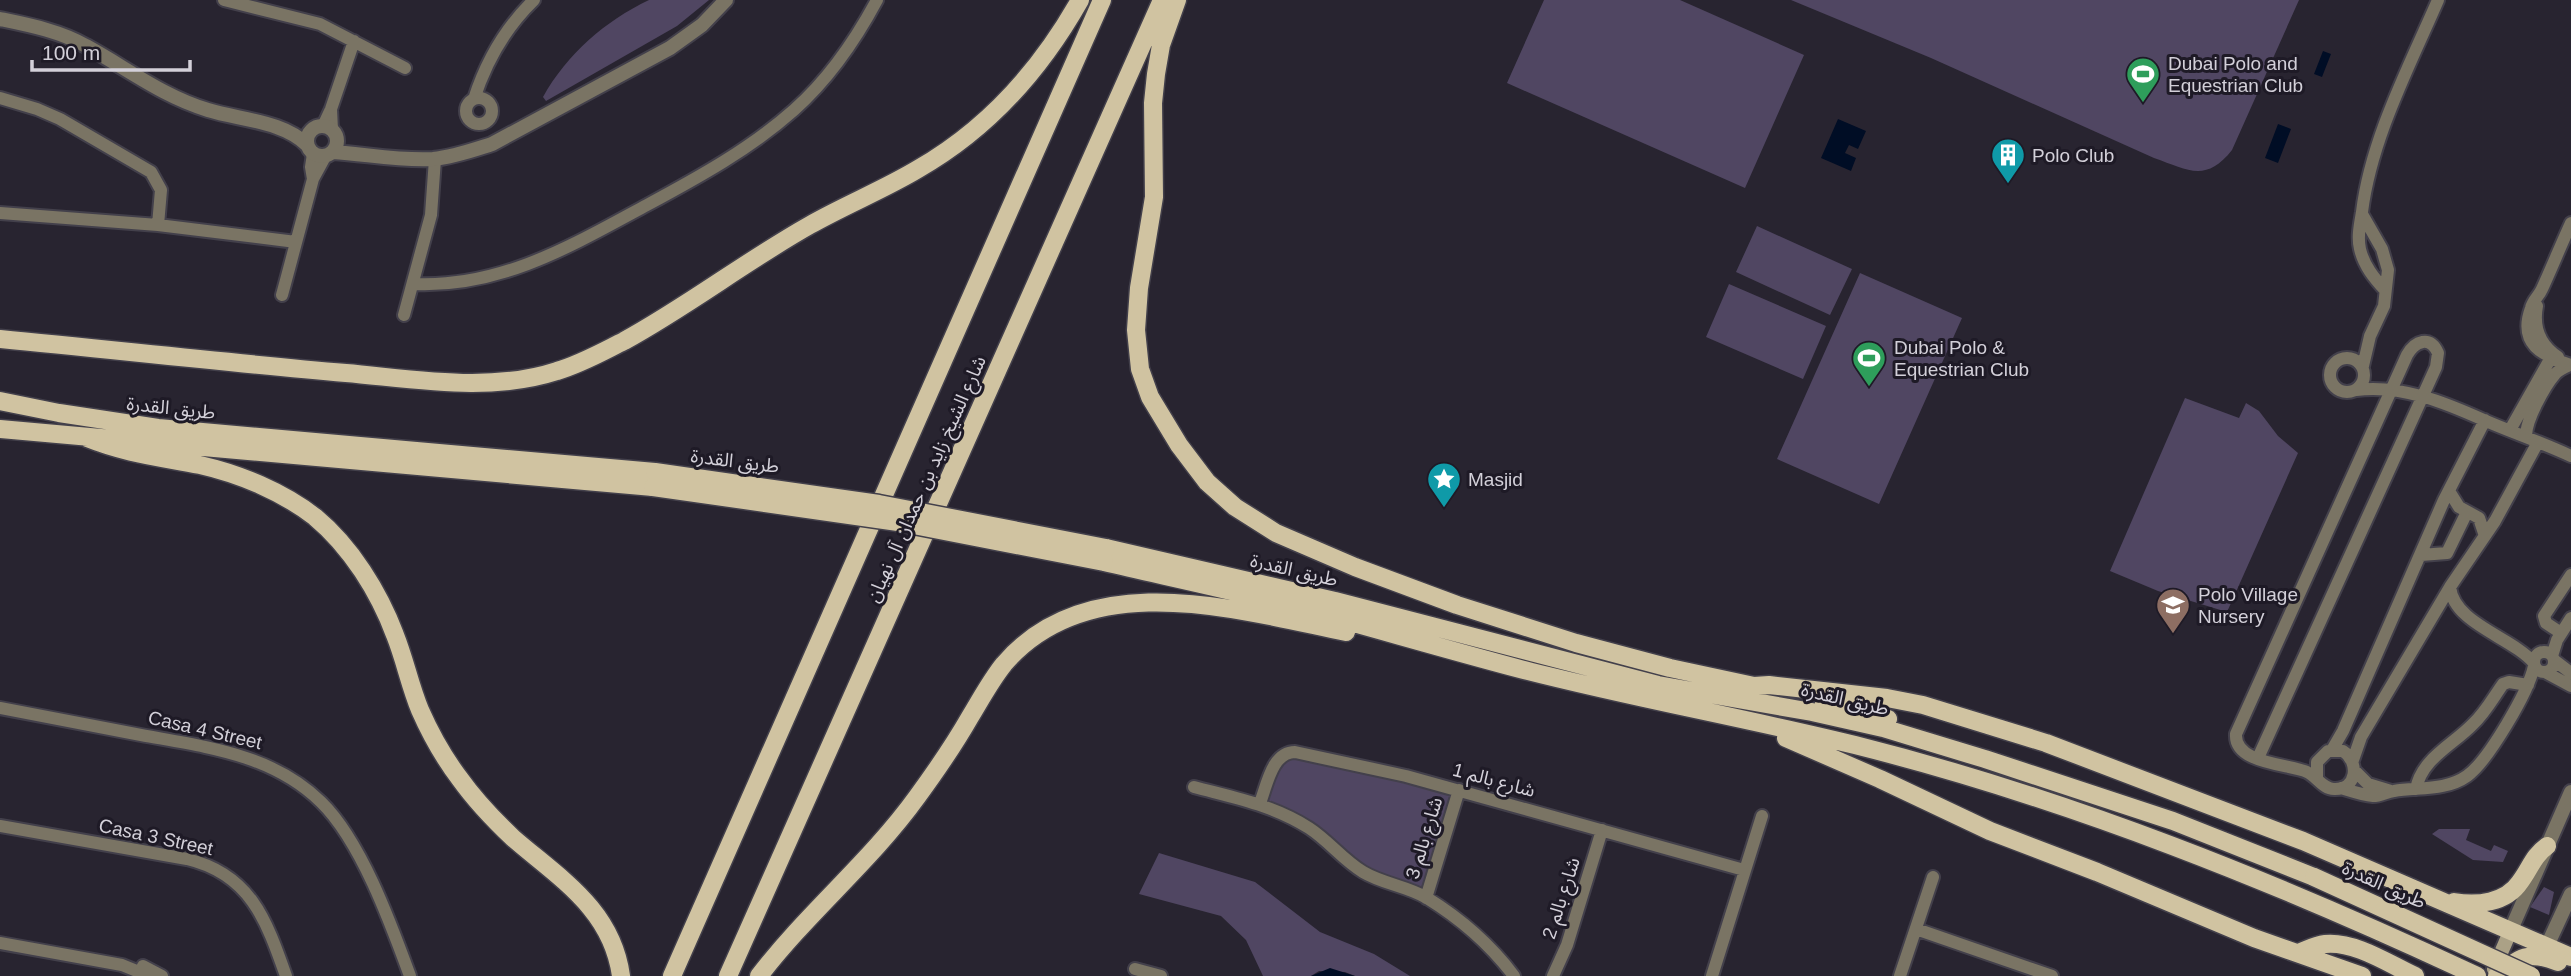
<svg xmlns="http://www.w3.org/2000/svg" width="2571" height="976" viewBox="0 0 2571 976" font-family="Helvetica,'Noto Sans Arabic',sans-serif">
	<rect width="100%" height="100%" fill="#282430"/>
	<!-- green -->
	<path fill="#504662" d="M649,0H709L677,26L546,101L543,97C567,54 605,21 649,0Z
		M1544,0H1680L1804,55L1745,188L1507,83Z
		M1791,0H2299L2232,150C2206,183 2188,170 2154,158L1931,58Z
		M1757,226L1852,269L1830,315L1736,272Z
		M1860,273L1962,318L1879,504L1777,459Z
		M1729,284L1826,326L1803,379L1706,337Z
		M2185,398L2239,418L2246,403L2259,411L2278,436L2298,453L2227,612L2158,591L2110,571Z
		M1292,755L1453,791L1421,894L1383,879L1264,804L1278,766Z
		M2439,829H2470L2466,840L2491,851L2494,845L2508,851L2503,862L2473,860L2432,834Z
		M1159,853L1255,882L1320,932L1374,954L1410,976H1355L1345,972L1319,971L1311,976H1263L1246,940L1221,916L1139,894Z
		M2544,887L2554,892L2549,915L2530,907Z"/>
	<!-- water -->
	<path fill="#000d25" d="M2323,51L2331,54L2322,77L2314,74Z
		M1838,119L1866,131L1858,149L1849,145L1845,153L1856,158L1851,171L1821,158Z
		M2278,124L2291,129L2278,163L2265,158Z
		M1330,968L1355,976H1311Z"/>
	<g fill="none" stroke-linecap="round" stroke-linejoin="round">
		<!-- minor casing -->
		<g stroke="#43404b" stroke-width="16">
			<path id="minor" d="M224,0L320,24L405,68
				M0,98L37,109L60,119L151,172L161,190L158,225
				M466 111a13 13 0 1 1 26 0a13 13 0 1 1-26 0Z
				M474,99C486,62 505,28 534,0
				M331,109L332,130
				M323,126L331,109L354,41
				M313,179L311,167L313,154
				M0,213L158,225L296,242
				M2362,214L2382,249L2388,270L2384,306L2370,336L2363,366
				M2571,223C2561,245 2552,267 2542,289C2539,296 2533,300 2531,308C2518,344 2542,356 2571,365
				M414,284C501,288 573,245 647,205C699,177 750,149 794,110C829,79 855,41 877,0
				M2385,290C2374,278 2364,266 2360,249C2357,237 2360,224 2362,212C2371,139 2409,67 2438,0
				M282,295L313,179L325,157
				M2537,306C2533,327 2540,345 2558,357
				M404,315L431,215L435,159
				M2330 375a17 17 0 1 1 34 0a17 17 0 1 1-34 0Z
				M2356,390C2401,384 2446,403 2486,421C2514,433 2543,443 2571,456
				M2510,430L2553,354
				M2526,436C2526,420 2544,387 2555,374C2559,370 2565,367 2570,365
				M2449,491L2459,507L2479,518L2485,536
				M2421,555L2447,553L2467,512
				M2450,587C2454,624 2512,637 2534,663
				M2561,633L2546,623L2544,616L2571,575
				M2534 662a10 10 0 1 1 20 0a10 10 0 1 1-20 0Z
				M2552,656L2557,640L2571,618
				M2554,660L2571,673
				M2545,672L2571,686
				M0,708C47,717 94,726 141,735C206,747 272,754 321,802C361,841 391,924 410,976
				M2332,750L2343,731L2444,500L2485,420
				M2258,758L2436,367L2438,353C2430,335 2415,341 2407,355L2236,734C2234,764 2289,764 2307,772C2317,777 2323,789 2334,789C2357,790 2360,762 2343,751H2328L2317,762V777
				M2353,760L2361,737L2450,587L2495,521L2538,442
				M2355,771L2368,784L2391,791
				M1194,787C1235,798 1273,805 1309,828C1329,841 1343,860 1363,872C1383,884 1407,886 1427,898C1461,919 1490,944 1514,976
				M2341,788C2351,791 2362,795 2373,796C2381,796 2386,792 2394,791C2418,787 2446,791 2467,776C2488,761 2529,691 2534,666
				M2416,789C2422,758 2453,745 2473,724C2485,713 2493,698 2503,684L2509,682L2528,685
				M1260,803C1267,785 1272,752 1295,752L1406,776L1744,870
				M0,826L187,859C250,874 266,919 286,976
				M1426,898L1459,790
				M1916,929L2052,976
				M0,943L122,965L149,976
				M143,966L162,976
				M1135,969L1161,976
				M1553,976L1567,945L1602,830
				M1712,976L1762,816
				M1900,976L1933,877"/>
		</g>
		<!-- tertiary casing -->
		<g stroke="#43404b" stroke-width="18">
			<path id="tertiary" d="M0,19C29,25 60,31 86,46C128,69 162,96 208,110C240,120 284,121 307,145
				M307 141a15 15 0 1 1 30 0a15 15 0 1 1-30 0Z
				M333,152C366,154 399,161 433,159C454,157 473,150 492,144L670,48L702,25L726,0
				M2510,932L2571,792
				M2547,946L2571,894"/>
		</g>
		<!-- secondary casing -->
		<g stroke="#43404b" stroke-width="18">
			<path id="secondary" d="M2494,969L2510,932"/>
		</g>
		<!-- primary casing -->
		<g stroke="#43404b" stroke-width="21">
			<path id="primary" d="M1177,0L1161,45L1156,74L1153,103L1154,197L1139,288L1136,330L1140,369L1150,397L1179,445L1207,482L1235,507L1276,533L1355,567L1457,605L1576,643L1670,668L1754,686L1769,685L1887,698L1923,705L2046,743L2303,841L2571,957
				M0,339C115,350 230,363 346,373C415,379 490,393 557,371C581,364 602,352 624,341C688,306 746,261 810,225C845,205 883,190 918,169C988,129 1041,69 1080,0
				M0,401L59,413L158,428L655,472
				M0,429L653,487
				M87,438C127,454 159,457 200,465C240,474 283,492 315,517C351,547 379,592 395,635C405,660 410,686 420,710C431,735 444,758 460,779C475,800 494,820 513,838C559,878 612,909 621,976
				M1106,548L1335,601L1658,685L1812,712L1883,728L1985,759L2173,821L2314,877
				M1104,562C1160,575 1217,587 1273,601C1357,623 1440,648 1524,670C1633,698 1745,718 1855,745C2070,799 2276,882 2477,976
				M1824,701L1888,719
				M1786,738L1880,779L1990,831L2097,872L2254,938L2362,976
				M2454,902C2477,906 2506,903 2520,882C2530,869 2533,856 2547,846
				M2298,953C2306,950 2316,945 2325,944C2355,941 2389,964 2415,976
				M672,976L1102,0
				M728,976L1162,0
				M759,976C808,912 870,862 917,797C936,771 954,745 970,717C981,699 991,680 1004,664C1089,565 1238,610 1346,632
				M2497,976C2520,957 2529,950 2558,962"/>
		</g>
		<!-- minor -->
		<use href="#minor" stroke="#7a7464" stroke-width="12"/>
		<!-- tertiary -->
		<use href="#tertiary" stroke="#7a7464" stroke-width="14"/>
		<!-- secondary -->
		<use href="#secondary" stroke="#aba186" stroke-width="14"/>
		<!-- primary -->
		<use href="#primary" stroke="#d0c3a1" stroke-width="18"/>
		<!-- primary-bridge casing -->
		<g stroke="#43404b" stroke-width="21" stroke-linecap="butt">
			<path id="primary-bridge" d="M655,472L879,504L1106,548
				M653,487L898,522L1104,562
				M2314,877L2531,976"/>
		</g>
		<!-- primary-bridge -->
		<use href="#primary-bridge" stroke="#d0c3a1" stroke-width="18"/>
	</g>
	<!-- icons -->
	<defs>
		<g id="stadium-pin" transform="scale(1.75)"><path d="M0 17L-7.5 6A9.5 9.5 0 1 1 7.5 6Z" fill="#2e9e5b" stroke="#1e1a26"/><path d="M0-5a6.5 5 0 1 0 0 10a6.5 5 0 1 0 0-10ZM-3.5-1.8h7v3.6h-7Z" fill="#fff"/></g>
		<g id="building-pin" transform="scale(1.75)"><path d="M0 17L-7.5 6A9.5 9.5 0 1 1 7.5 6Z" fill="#0f9aa8" stroke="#1e1a26"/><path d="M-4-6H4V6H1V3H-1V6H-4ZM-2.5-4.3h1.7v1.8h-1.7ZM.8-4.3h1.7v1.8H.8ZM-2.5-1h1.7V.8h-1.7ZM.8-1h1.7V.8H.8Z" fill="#fff"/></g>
		<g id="sight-pin" transform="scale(1.75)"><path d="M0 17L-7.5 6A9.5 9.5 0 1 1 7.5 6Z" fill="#0f9aa8" stroke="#1e1a26"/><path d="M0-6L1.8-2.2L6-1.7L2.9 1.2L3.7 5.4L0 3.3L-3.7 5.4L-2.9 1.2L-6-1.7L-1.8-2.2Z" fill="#fff"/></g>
		<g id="school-pin" transform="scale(1.75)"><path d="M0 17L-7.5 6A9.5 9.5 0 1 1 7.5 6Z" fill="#8d6e63" stroke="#1e1a26"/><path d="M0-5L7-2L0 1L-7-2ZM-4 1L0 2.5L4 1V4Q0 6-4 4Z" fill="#fff"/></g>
	</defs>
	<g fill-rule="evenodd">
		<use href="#stadium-pin" x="2143" y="74"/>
		<use href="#building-pin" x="2008" y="155"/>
		<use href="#stadium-pin" x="1869" y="358"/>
		<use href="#sight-pin" x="1444" y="479"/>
		<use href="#school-pin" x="2173" y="605"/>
	</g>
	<g text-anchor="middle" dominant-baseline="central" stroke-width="6" stroke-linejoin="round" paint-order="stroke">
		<!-- poi labels -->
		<g font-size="19" fill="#d3d0d9" stroke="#1e1a26" text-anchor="start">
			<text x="2168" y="63">Dubai Polo and<tspan x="2168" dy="22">Equestrian Club</tspan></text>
			<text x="2032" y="155">Polo Club</text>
			<text x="1894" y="347">Dubai Polo &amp;<tspan x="1894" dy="22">Equestrian Club</tspan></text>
			<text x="1468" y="479">Masjid</text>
			<text x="2198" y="594">Polo Village<tspan x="2198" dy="22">Nursery</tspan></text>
		</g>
		<!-- street labels -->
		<g font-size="19" fill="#d3d0d9" stroke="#1e1a26">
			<text transform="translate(171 408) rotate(6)">طريق القدرة</text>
			<text transform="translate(735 461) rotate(7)">طريق القدرة</text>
			<text transform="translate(926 479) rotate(-66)">شارع الشيخ زايد بن حمدان آل نهيان</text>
			<text transform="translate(1294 570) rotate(13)">طريق القدرة</text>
			<text transform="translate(1845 699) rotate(13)">طريق القدرة</text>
			<text transform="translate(205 730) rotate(13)">Casa 4 Street</text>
			<text transform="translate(1494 780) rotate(15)">شارع بالم 1</text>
			<text transform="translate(156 837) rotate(12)">Casa 3 Street</text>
			<text transform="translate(1424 838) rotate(-73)">شارع بالم 3</text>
			<text transform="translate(2384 885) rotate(24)">طريق القدرة</text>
			<text transform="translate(1561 898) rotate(-72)">شارع بالم 2</text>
		</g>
	</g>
	<!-- scale -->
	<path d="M32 60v10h158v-10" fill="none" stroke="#d3d0d9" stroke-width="3.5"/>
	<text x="42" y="60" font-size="21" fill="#d3d0d9" stroke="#1e1a26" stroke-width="5" paint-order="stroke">100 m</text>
</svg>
